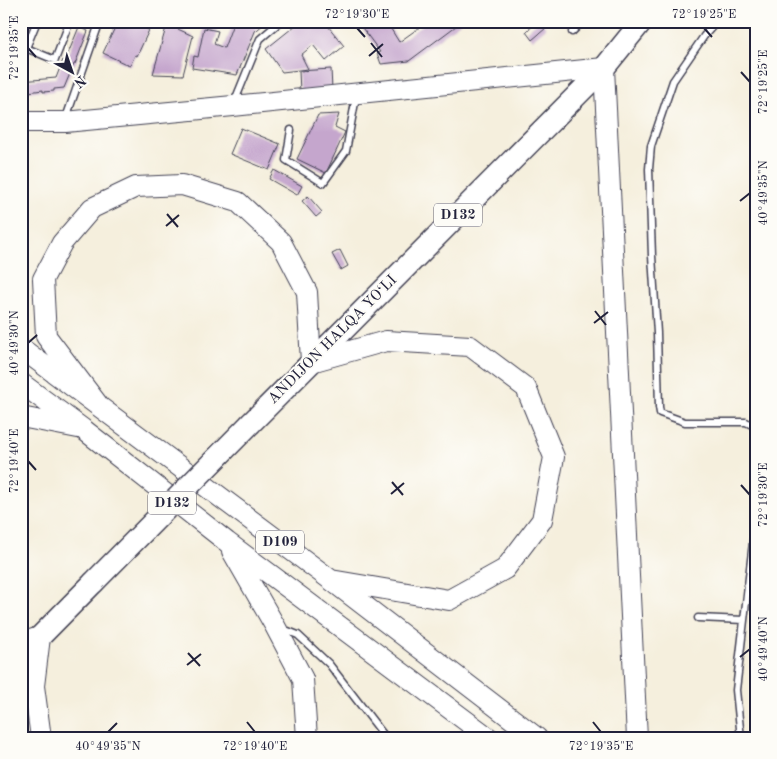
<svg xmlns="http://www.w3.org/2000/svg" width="777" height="759" viewBox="0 0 777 759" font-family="'Old Standard TT',serif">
	<rect width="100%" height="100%" fill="#fdfcf7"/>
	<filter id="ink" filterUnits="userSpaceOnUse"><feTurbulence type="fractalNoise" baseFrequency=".02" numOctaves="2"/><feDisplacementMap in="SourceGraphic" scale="10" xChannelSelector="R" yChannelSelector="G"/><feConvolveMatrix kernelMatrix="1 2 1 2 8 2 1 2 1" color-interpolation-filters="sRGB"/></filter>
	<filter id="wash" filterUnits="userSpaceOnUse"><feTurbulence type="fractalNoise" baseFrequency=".0096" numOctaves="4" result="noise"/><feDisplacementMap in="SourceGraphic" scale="20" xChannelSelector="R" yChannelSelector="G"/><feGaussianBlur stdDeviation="1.12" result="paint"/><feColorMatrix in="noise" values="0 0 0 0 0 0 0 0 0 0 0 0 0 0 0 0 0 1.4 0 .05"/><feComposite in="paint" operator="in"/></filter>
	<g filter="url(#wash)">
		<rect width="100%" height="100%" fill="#f5efdd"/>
		<g id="blocks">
			<!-- building -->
			<path fill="#c5a6cd" d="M21,21H33L21,50Z
				M118,21H150L146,29L149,30L137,56L135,55L130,66L103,53Z
				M234,21L245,24L246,21H267L257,30L256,29L237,75L192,68L194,56L198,57L204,28L218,31L214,44L224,48Z
				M301,21H324L344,46L326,61L313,45L301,55L308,69L299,70L282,72L266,49Z
				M357,21H386L399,42L427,22L428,23L431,21H459L460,23L409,61L381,64L377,53L380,52Z
				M538,21H541L546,28L532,40L526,32Z
				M167,24L193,36L183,75L153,74Z
				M79,27L88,31L75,64H74L64,88L54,89V91L43,92V90L21,93V81L56,78L63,60L65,61Z
				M331,69L332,90L300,92L299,71Z
				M339,114L335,127L345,132L326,173L297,159L318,115Z
				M241,128L280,144L269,170L230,154Z
				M274,170L302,186L297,195L269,179Z
				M308,196L322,212L316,217L302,201Z
				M340,250L348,266L341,270L332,254Z"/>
		</g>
	</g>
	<g filter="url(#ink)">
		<use href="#blocks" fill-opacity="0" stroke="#424153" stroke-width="1"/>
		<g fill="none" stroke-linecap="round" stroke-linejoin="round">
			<!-- service casing -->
			<g stroke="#424153" stroke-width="9">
				<path id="service" d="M37,21L26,48L55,60L70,21
					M717,21L704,36L673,81L651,146L649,169L652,256L657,333L659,407L660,413L685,422H746L754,426L756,430
					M572,32L583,21
					M234,103L260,39L281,21
					M66,118L100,21
					M291,130L286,160L323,183L346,151L356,97
					M698,618L744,620
					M283,629L298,635L329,664L386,738
					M741,738L736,690L756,516"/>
			</g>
			<!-- primary casing -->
			<g stroke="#424153" stroke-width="22">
				<path id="primary" d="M21,122H65L233,106L604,68L637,738
					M21,348L331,580L537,738
					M21,383L83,429L227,542L489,738
					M99,406L46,336L43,279L62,243L92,208L136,187L182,185L238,202L281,242L307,292L311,362L386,341L470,346L526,388L554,457L542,520L505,569L449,600L331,580
					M21,417L78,428
					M232,551L275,626L303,679L307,738
					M30,640L40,637L34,686L41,738"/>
			</g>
			<!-- trunk casing -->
			<g stroke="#424153" stroke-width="24">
				<path id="trunk" d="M251,423L604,68L642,21
					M21,656L93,583"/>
			</g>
			<!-- service -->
			<use href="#service" stroke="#fff" stroke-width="6"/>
			<!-- primary -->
			<use href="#primary" stroke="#fff" stroke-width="20"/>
			<!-- trunk -->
			<use href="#trunk" stroke="#fff" stroke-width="21"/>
			<!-- trunk-bridge casing -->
			<g stroke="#424153" stroke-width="24" stroke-linecap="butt">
				<path id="trunk-bridge" d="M93,583L251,423"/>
			</g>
			<!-- trunk-bridge -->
			<use href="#trunk-bridge" stroke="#fff" stroke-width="21"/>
		</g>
	</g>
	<!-- ticks -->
	<path fill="none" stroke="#22223b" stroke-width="2" d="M357,28L365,37M704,28L712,37M371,43L382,57M28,48L36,57M369,56L383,44M741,72L750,82M740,201L750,193M167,214L178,227M166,226L179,215M595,311L606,325M594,323L608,312M28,343L37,335M28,461L36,470M392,482L403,495M741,485L750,495M391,494L404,483M188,653L200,666M740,657L750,649M187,665L201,654M247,722L255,732M593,722L601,732M108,732L117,723"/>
	<g text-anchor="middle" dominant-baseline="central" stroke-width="4" stroke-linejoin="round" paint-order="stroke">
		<!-- shield labels -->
		<g fill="#fdfcf7" stroke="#646373" stroke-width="1">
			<rect x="434" y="203.5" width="48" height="23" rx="4"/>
			<rect x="148" y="491.5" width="48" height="23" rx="4"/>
			<rect x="256" y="530.5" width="48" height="23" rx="4"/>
		</g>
		<g font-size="14" font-weight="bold" fill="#22223b">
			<text x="458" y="215">D132</text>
			<text x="172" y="503">D132</text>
			<text x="280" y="542">D109</text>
		</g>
		<!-- street labels -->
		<g font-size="15" fill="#22223b" stroke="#fdfcf7">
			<text transform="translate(333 340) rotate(-45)">ANDIJON HALQA YO‘LI</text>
		</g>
	</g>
	<!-- margin -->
	<rect width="777" height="759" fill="none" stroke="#fdfcf7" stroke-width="55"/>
	<!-- north arrow -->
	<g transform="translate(72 72) rotate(140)" stroke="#fdfcf7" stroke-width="4" paint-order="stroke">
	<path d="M0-4L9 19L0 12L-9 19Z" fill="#22223b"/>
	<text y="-8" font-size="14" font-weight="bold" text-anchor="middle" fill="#22223b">N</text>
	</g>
	<rect x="28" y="28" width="722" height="704" fill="none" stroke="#22223b" stroke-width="2"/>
	<g font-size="12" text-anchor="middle" fill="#22223b">
		<text x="357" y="18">72°19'30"E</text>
		<text x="704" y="18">72°19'25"E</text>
		<text transform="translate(14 48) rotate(-90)" y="4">72°19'35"E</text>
		<text transform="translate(763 82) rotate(-90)" y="4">72°19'25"E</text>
		<text transform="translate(763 193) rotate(-90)" y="4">40°49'35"N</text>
		<text transform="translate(14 343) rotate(-90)" y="4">40°49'30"N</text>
		<text transform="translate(14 461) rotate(-90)" y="4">72°19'40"E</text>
		<text transform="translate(763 495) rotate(-90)" y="4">72°19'30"E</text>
		<text transform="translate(763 649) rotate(-90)" y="4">40°49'40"N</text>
		<text x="108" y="750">40°49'35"N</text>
		<text x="255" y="750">72°19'40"E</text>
		<text x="601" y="750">72°19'35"E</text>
	</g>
</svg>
